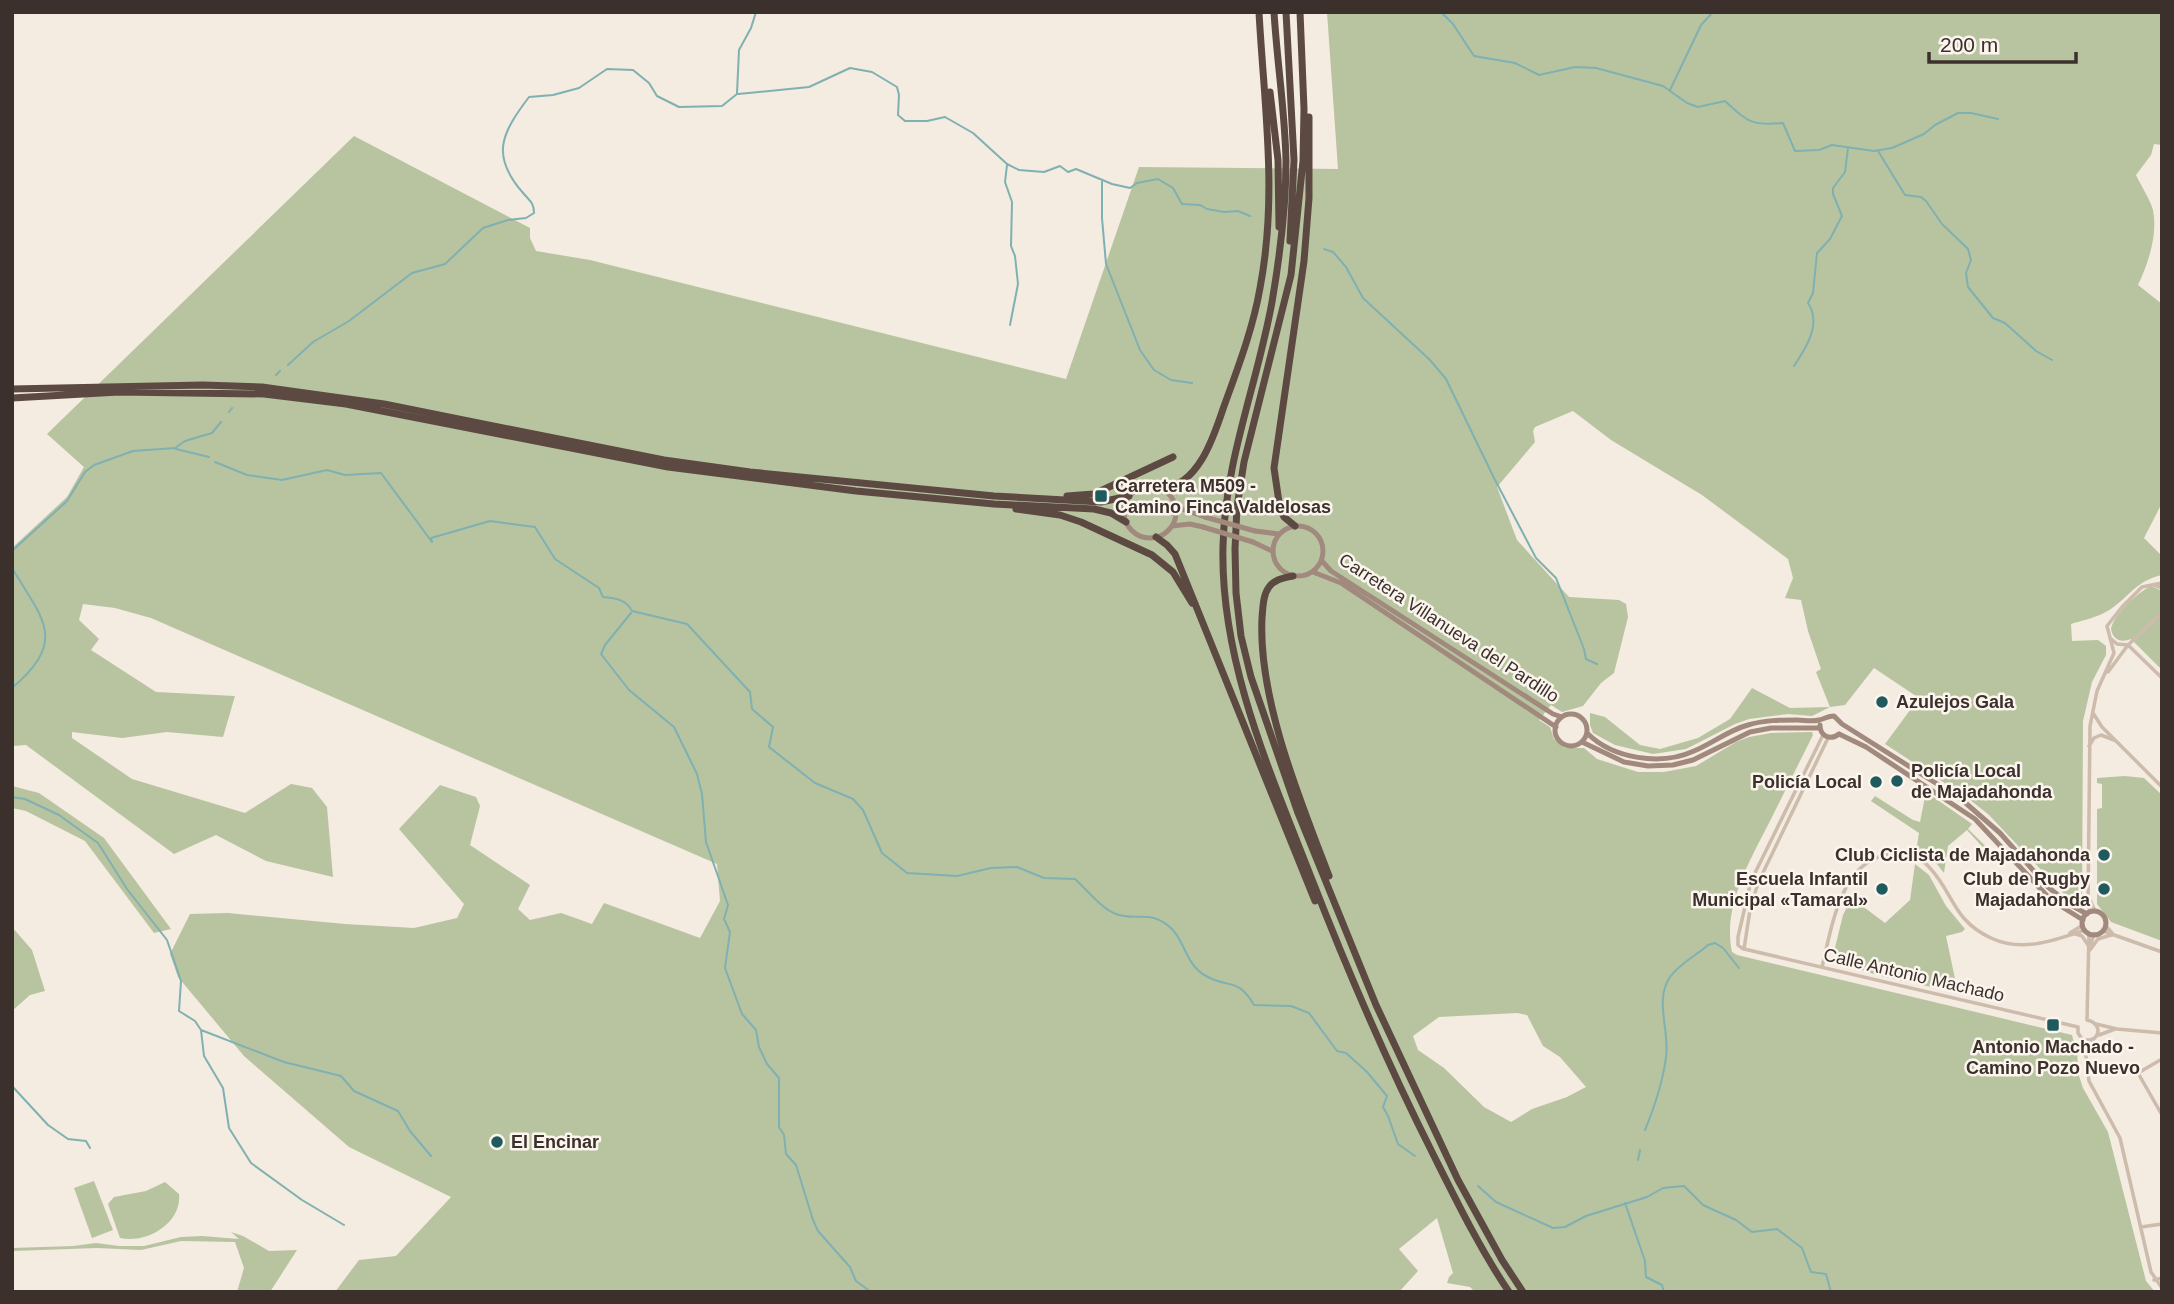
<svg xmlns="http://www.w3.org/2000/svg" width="2174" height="1304" viewBox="0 0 2174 1304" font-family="Helvetica,sans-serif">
	<rect width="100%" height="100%" fill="#f4ebe1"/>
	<!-- green -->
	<path fill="#b8c4a0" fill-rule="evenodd" d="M1327,12H2162V145L2154,144L2151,155L2136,175C2141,186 2150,199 2153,210C2158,235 2148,264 2138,285L2162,304V503L2144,538L2162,556V575C2133,581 2126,603 2102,614C2093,618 2081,621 2071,624L2072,641L2098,640L2106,646V655L2092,682L2083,721L2082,902L2064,894L1989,815L1969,799L1885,744L1919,698L1874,668L1845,705L1830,707L1812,716L1788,714L1749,719L1735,724L1686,749L1653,754L1615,745L1593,733L1590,725V713L1605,717L1640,745L1660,749L1698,738L1730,719L1752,688L1790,708L1830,707L1816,672L1821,669L1808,631L1801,600L1785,598L1793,578L1788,559L1702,495L1611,440L1573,411L1535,427L1533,431L1535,442L1497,487L1517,540L1569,597L1619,600L1626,604L1628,617L1614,673L1601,683L1583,706L1562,712L1551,705L1539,720L1550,727L1554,739L1565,748H1584L1597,759L1638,772H1664L1696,766L1736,742L1749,737L1771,733L1812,732L1813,735C1799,763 1785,791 1771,819C1751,859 1722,905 1732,952L1737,955L2072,1035L2074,1043H2077L2078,1073L2083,1088L2108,1132L2146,1281L2155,1292H1475L1470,1287L1447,1283L1449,1277L1453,1273L1437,1218L1399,1249L1418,1271L1399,1292H335L359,1260L396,1256L451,1197L349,1147L244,1056L178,977L170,954L190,914L228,913L345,924L414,928L457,918L464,904L399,829L440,785L476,797L480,806L470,845L530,885L518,909L530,920L561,913L592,924L604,903L700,938L720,901L717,864L151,618L115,608L83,604L79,620L99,639L91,650L156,692L235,696L223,737L167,732L122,738L72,732V738L132,779L245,813L291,784L312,788L327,807L333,877L266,861L216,835L174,854L26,745L12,746V548L67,497L84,467L47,434L354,136L530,228V238L536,251L590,260L1066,379L1139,167L1338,169ZM1517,1013L1527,1015L1543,1046L1560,1057L1586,1087L1567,1097L1532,1109L1511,1122L1484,1107L1444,1068L1418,1050L1413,1036L1439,1017Z
		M2151,586L2162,591V670L2131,639C2121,643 2113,640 2111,629C2114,614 2137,593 2151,586Z
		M2125,776L2144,778L2162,795V941L2111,922L2097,904V809L2102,808V784L2097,783V778Z
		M12,786L39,793L104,838L171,929L154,933L85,841L26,811L12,808Z
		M1926,792L1972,824L1968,829L2000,860L1997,863L1967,830L1948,846L1944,873L1936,863L1916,852L1919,833L1871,801L1875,796L1913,820L1920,822Z
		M1915,864L1929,875L1946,906L1965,929L1962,932L1946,936L1958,993L1877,975L1832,960L1843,915L1846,909L1844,908L1849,896L1885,923L1910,900Z
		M12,927L32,950L45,991L30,995L12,1011Z
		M94,1181L113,1230L92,1238L74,1188Z
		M165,1182L179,1194C182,1223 147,1244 120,1238L108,1204L114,1197L146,1191Z
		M231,1232L243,1236L269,1251L297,1250L270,1292H237L244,1268L235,1242L181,1241L141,1250L97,1248L12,1251V1248L73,1246L96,1243L119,1246H144L181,1237L202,1236L239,1239Z"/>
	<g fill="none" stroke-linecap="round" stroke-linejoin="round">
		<!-- stream -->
		<path stroke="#7fb0b2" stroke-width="2" d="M1441,12L1453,24L1474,56L1515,63L1539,75L1575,67L1596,68L1663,86L1687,103L1698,107L1725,101C1748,122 1751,126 1783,123L1795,151L1819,150L1832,145L1874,151L1892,148L1924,134L1935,125L1958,113H1971L1998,119
			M1670,90L1701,25L1713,12
			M737,93L739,50L751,28L756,12
			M738,94L809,87L850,68L872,72L897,87L899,95L898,115L905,121H927L945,117L973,133L1007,164L1019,170L1044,172L1060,166L1068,172L1076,169L1112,184L1130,188L1137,183L1158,179L1173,188L1182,204L1200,205L1207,209L1224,212L1238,211L1250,216
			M1878,151L1905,195L1921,197L1926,201L1942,224L1968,249L1971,260L1966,273L1968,287L1993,318L2005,323L2036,351L2052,360
			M1007,165L1005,182L1012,202L1011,246L1015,256L1018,284L1010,325
			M1102,182V218L1106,264L1140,350L1154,370L1171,380L1192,383
			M1324,249L1333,252L1346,267L1363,298L1430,360L1446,379L1494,478L1536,558L1556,578L1584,649L1586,659L1597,664
			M288,365L313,342L349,321L412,273L445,264L483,228L508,220L526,218L534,213C534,203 530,201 524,194C490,156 501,134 529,97L553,95L579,88L607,69L633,70L649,83L657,96L679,107L722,106L737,94
			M1794,366C1806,348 1822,324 1808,303L1813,293L1817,253L1830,239L1842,216L1833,194V188L1845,172L1848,148
			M276,375L280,371
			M229,412L232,408
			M176,449L209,457
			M215,462L247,475L282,480L327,470L345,475L381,473L432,542L431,538L490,521L535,527L555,559L599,588L603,597C614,598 626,599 632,611L687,624L750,692L752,709L773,727L769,747L815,783L853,799L863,810L882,853L907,873L957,876L991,868L1017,867L1044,878L1075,879C1087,890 1101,908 1116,914C1138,922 1150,908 1172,929C1185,942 1186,965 1206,976C1229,989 1238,977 1254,1005L1291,1006L1309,1013L1337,1051L1346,1053L1367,1072L1387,1096L1383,1107L1388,1116L1398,1144L1415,1156
			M12,551L67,501L85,472L94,465L133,451L175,448L185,441L212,433L221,422
			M12,568C43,620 68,640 12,688
			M631,613L605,645L601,654L629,690L674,727L697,774L702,794L706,842L728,905L724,919L730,932L725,968L742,1014L756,1030L759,1047L767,1064L779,1078V1127L784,1135L786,1154L796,1165L813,1220L818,1231L850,1267L856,1281L871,1292
			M12,797L25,799L59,815L98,843L127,889L167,940L181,981L179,1011L195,1021L201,1030L204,1056L223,1088L229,1128L251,1163L302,1200L344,1225
			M201,1030L284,1062L341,1076L354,1091L398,1111L410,1131L431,1156
			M12,1086L48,1125L68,1139L86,1141L90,1148
			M1645,1130C1654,1108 1663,1081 1666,1057C1670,1031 1654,1000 1670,977C1679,964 1697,955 1708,945L1715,943L1723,948L1739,968
			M1638,1160L1640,1150
			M1478,1186L1496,1202L1553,1228L1565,1227L1586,1216L1647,1197L1663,1188L1684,1186L1703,1205L1736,1220L1752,1232L1777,1229L1802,1248L1811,1272L1826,1274L1831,1292
			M1625,1203L1645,1261L1646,1277L1662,1285L1664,1292"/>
		<!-- street -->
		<path stroke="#cdbbac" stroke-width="3.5" d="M2154,585L2162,588
			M2110,638L2117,644L2128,645
			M2128,645L2162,678
			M2108,672L2128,645L2162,613
			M2093,713L2102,727L2162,787
			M2089,746L2094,738L2101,735L2114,740
			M2090,900L2095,911
			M2090,912L2088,904L2090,726L2097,691L2114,653L2107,626L2122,607L2142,587L2162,583
			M2106,926L2112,933
			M2103,931L2162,952
			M2070,933L2083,925
			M2076,934L2082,936L2088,945
			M2091,944L2094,934
			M1743,949L1738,945V937L1751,881L1823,735
			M1744,949L2078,1027
			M1744,949L1750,910L1758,883L1828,738
			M2090,950L2098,939L2111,935
			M1822,967C1832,927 1841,855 1895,854C1906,854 1922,858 1929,867C1954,893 1952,920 1991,938C2022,953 2055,940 2085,930
			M2087,1020L2089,933
			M2096,1024L2117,1029L2162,1033
			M2078,1027V1033L2082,1039C2099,1045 2105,1024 2087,1020
			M2099,1035L2115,1029
			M2084,1040L2089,1081L2120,1138L2151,1272L2162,1288
			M2086,1054L2094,1039
			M2162,1059L2138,1073L2162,1115
			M2141,1227L2162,1224
			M2154,1280L2162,1278"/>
		<!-- secondary -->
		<path stroke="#a18a7d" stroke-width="5" d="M1124 512a26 26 0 1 1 52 0a26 26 0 1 1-52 0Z
			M1176,504L1182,509L1205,517
			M1273 551a25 25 0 1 1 50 0a25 25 0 1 1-50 0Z
			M1172,526L1190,524L1203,527
			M1255,531L1279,534
			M1253,542L1272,551
			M1322,561L1331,571L1553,714L1562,717
			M1313,572L1341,583L1556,727
			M1555 730a16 16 0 1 1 32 0a16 16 0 1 1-32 0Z
			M1820,725C1820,736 1830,741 1839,734
			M1587,733C1613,759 1661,766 1694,751C1713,743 1729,730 1748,725C1764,720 1781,720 1797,720C1804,720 1812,722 1819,720C1825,719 1827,716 1834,716L1842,724L1961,799L2000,833L2048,887L2069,904L2087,914
			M1839,734L1866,747L1975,819L2051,900L2083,920
			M1582,742L1624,762L1648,766L1673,765L1693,760L1750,732L1771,728H1820
			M2082 923a12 12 0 1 1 24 0a12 12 0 1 1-24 0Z"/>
		<!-- highway -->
		<path stroke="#5c4a42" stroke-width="7" d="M1274,12C1277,62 1285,111 1286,161C1286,208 1280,255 1272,302C1257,385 1225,460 1223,546C1220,661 1270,772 1311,877C1348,972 1388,1065 1434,1156C1457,1202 1480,1249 1509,1292
			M1286,12L1294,160L1290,241
			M1300,12L1304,109L1303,161L1291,275L1244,462L1237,507L1235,549L1236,593L1241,636L1251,677L1298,813L1376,1005L1458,1180L1502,1260L1523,1292
			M1270,92L1278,160L1279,227
			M12,389L203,385L262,387L384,404L664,460L750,472L994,496L1101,502L1129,496
			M12,398L119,392L264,394L346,404L668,467L856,491L994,504L1094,509L1111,513L1126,522
			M1162,489C1198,485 1213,439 1223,409C1237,370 1253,329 1260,288C1278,194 1264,105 1259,12
			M1067,496L1094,494L1173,457
			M1016,509L1060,515L1081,522L1152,555L1173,572L1192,603
			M1295,526L1284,517L1280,509L1274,468L1304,261L1309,198V117
			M1156,537L1167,545L1175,554L1315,901
			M1293,576C1284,578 1275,579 1269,587C1263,595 1263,607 1262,618C1258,699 1300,800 1329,876"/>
		<!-- secondary-bridge -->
		<path stroke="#a18a7d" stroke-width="5" d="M1205,517L1255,531
			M1203,527L1253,542"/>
	</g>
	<!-- markers -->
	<g fill="#1f5a5e" stroke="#fbf5ee" stroke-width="2.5">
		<rect x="1094" y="489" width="14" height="14" rx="3.5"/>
		<circle cx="1882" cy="702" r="7"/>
		<circle cx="1897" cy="781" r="7"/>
		<circle cx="1876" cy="782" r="7"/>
		<circle cx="2104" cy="855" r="7"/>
		<circle cx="1882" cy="889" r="7"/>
		<circle cx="2104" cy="889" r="7"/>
		<rect x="2046" y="1018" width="14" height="14" rx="3.5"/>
		<circle cx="497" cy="1142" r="7"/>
	</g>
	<g text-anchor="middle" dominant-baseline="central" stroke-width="5" stroke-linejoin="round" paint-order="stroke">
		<!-- poi labels -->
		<g font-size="18" font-weight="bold" fill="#3b302b" stroke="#fbf5ee" text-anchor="start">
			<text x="1115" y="486">Carretera M509 -<tspan x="1115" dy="21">Camino Finca Valdelosas</tspan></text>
			<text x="1896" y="702">Azulejos Gala</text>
			<text x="1911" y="771">Policía Local<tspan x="1911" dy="21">de Majadahonda</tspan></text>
			<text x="1862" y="782" text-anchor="end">Policía Local</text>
			<text x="2090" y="855" text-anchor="end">Club Ciclista de Majadahonda</text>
			<text x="1868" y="879" text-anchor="end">Escuela Infantil<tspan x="1868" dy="21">Municipal «Tamaral»</tspan></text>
			<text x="2090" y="879" text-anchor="end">Club de Rugby<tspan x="2090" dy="21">Majadahonda</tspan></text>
			<text x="2053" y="1047" text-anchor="middle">Antonio Machado -<tspan x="2053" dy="21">Camino Pozo Nuevo</tspan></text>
			<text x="511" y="1142">El Encinar</text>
		</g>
		<!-- street labels -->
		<g font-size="18" fill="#3b302b" stroke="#fbf5ee">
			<text transform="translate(1449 628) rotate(33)">Carretera Villanueva del Pardillo</text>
			<text transform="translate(1914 975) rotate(13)">Calle Antonio Machado</text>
		</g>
	</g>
	<!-- border -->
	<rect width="2174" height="1304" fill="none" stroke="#3b302b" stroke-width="28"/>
	<!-- scale -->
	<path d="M1929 52v10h147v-10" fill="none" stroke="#3b302b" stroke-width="3.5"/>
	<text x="1940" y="52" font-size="21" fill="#3b302b" stroke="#fbf5ee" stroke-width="5" paint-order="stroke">200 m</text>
</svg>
